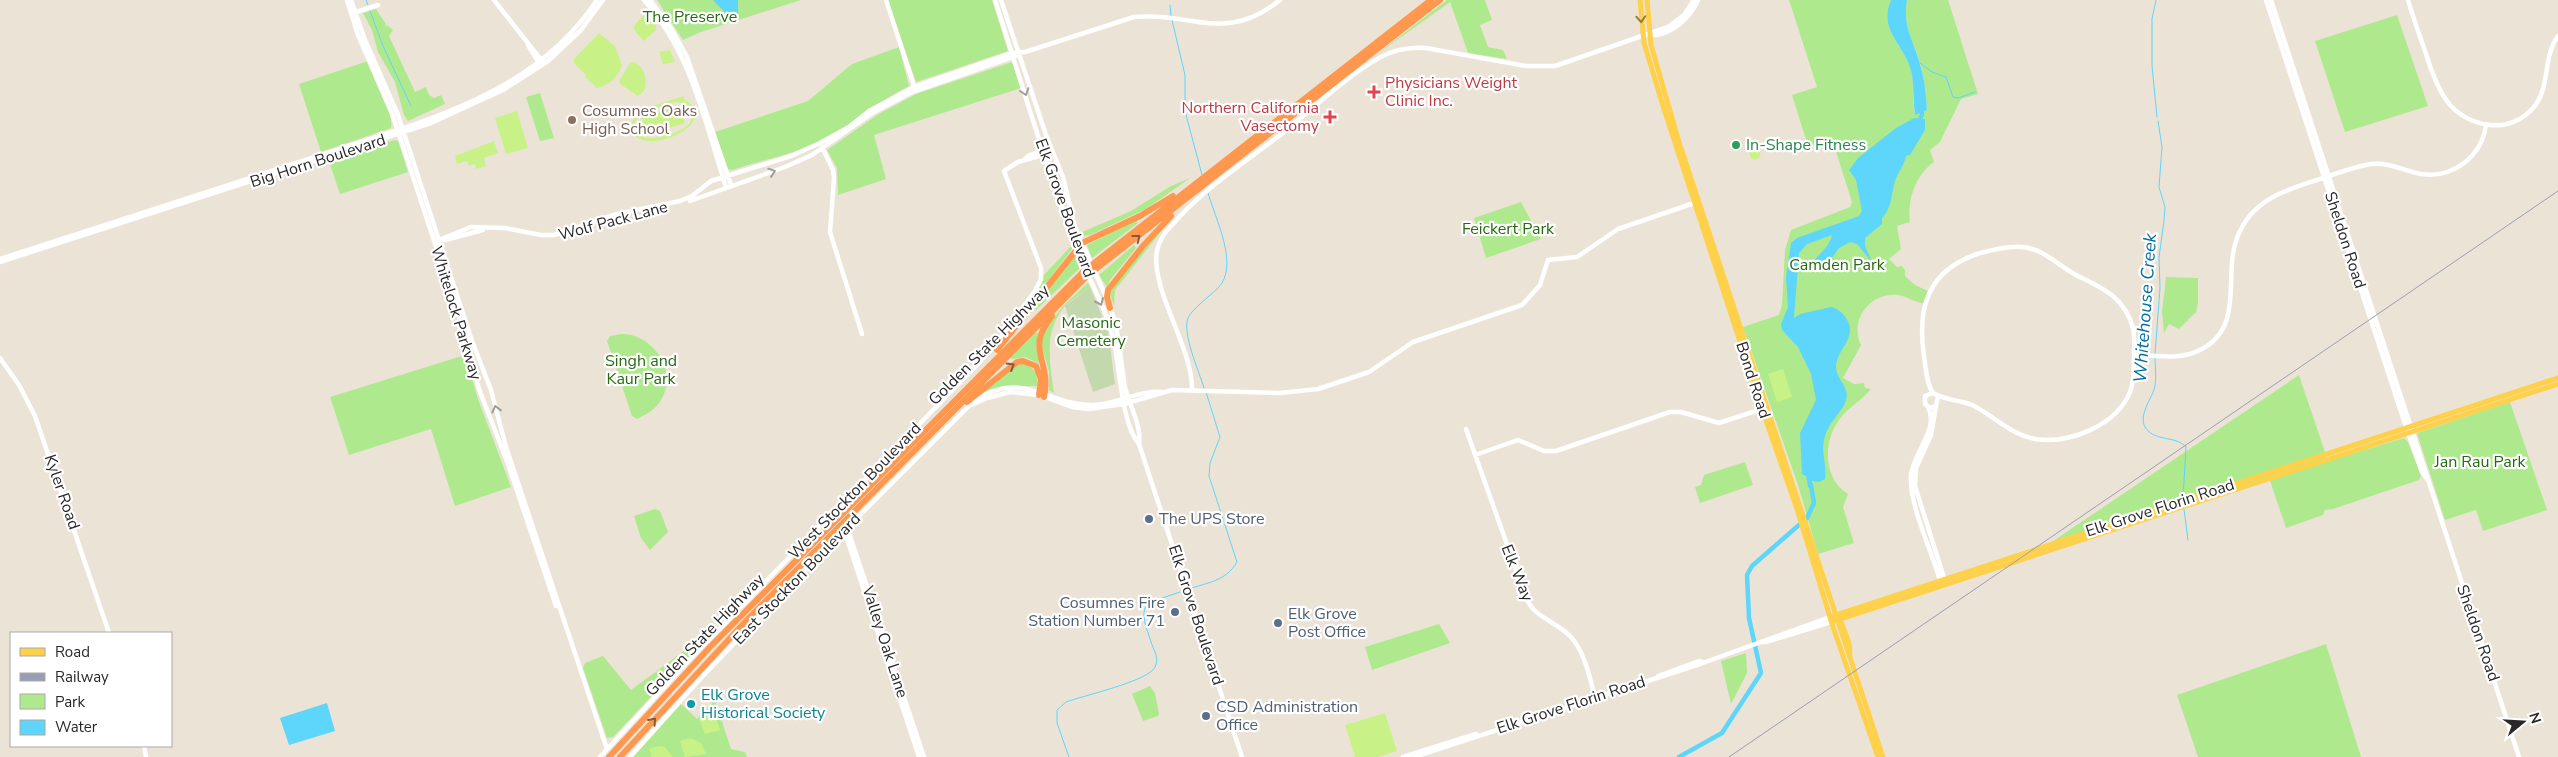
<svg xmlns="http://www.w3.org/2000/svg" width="2558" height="757" viewBox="0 0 2558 757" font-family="'Nunito Sans',sans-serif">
	<rect width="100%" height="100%" fill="#ece3d7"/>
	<!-- green -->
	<path fill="#afe98d" d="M657,0H801L701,32L683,40Z
		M888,0H992L1008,51L916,82Z
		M1447,0H1485L1492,20L1480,25L1488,47L1503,50L1507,59L1468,53L1450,2L1376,55Z
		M1789,0H1891C1877,33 1907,45 1912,75C1914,88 1912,102 1915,114L1927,110C1926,96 1925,81 1921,67C1915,42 1902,28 1907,0H1948L1978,94L1961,99L1940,142L1930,150L1934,162C1916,174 1907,200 1910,222L1897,226L1901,249L1889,259L1897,267L1902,266L1905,270V276L1915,285L1928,291L1924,303C1915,303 1907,296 1898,295C1870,292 1849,320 1861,345L1843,378L1854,384L1864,383L1865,388L1871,389C1862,400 1852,405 1843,415C1823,437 1821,477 1848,494L1843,507L1854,543L1818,554L1798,485L1743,327L1779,315L1782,305L1785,250L1791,230L1850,207L1852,202L1833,142L1808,146L1792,95L1817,87Z
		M376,9L386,24L385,28L387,25L393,30L389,36L415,92L426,87L429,95L434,98L441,95L445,104L408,121L404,115L395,82L378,52L372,30L363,13Z
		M2397,15L2428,106L2345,132L2315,41Z
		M899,47L909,86C878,102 852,125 820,141C793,155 761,160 732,170L728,169L715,132L808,101L852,64Z
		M368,61C373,74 395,116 391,128L321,152L299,84Z
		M1012,62L1021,88L874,135L886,179L838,195L837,168L827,150L877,115L916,94Z
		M540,93L554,138L540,141L526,97Z
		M395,140L398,141L408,172L340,194L329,161L331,158Z
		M1190,178L1146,209L1090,235L1084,236L1080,233L1131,211L1171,186Z
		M1521,202L1541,239L1486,258L1474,218Z
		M1136,220L1138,223L1092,258L1087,245Z
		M1163,229L1115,290L1114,307L1110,293L1125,269Z
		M1072,245V249L1030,305L1043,276Z
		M1134,245L1136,248L1110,280L1107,287L1099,275Z
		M1075,256L1081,267L1036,310L1034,308Z
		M2166,277L2198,278V304L2196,312L2179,329L2169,324L2164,333L2162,312Z
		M1088,283L1090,287C1082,293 1072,299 1065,306C1043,331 1050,364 1054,393L1049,390V372L1041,344L1046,328L1064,305Z
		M1035,332L1038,333L1036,346L1040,361L1038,363L1025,357L1012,359L1010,357Z
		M621,334C653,333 679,372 661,400C656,410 646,414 637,419L632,416L607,341L610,336Z
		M465,355L478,399L511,487L455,506L431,429L349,455L330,397Z
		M1024,363C1035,369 1039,373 1037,386H1011L981,394L1013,366Z
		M2299,375L2328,461L2404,438L2408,442L2421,476L2419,480L2333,509L2325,510L2323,515L2286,528L2269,478L2028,558Z
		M2510,402L2547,510L2483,531L2476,510L2445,520L2417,433Z
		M1745,462L1753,485L1700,503L1695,487L1701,485L1704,475Z
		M655,509L660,511L668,532L650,550L641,538L634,516Z
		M1439,624L1450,643L1372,670L1365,647Z
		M719,625L613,737L607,738L583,668L585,663L603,656L631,690Z
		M2326,644L2361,757H2198L2177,695Z
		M1746,653L1747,673L1731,704L1721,661Z
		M1150,686L1155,693L1159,714L1158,716L1143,721L1132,694Z
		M715,700L731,749L745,752L747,757H633L681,704L697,719Z"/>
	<!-- cemetery -->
	<path fill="#c3d8ad" d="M1090,287L1108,331L1115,384L1093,392L1065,306Z"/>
	<!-- pitch -->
	<path fill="#c8f287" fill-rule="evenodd" d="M645,14L656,26V30L644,41C630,26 631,28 645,14Z
		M599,33L615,46L622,65C618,77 610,85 597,88L585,77L586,75L574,63V59Z
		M670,50L675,62L663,64L659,52Z
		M634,62C645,68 648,79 644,91L638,96L620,84L619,81L630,63Z
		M684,96V99C724,122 648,156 634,134C628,126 635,119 634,112ZM674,102L683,103L690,109C692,115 692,120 689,124C681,133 633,151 635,122L642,113Z
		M680,105L685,123L646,135L641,118Z
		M517,111L528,148L506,154L495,118Z
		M494,141L498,153L484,158L486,166L476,169L475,164L469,166L467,161L457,164L455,156Z
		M1749.5 154a5.5 5.5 0 1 1 11 0a5.5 5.5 0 1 1-11 0Z
		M1783,369L1792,397L1777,402L1768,374Z
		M1385,713L1397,751L1378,757H1355L1345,725Z
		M709,716L717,721L720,730L705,734L699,718Z
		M690,738L701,743L706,754L685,757L680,741Z
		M659,746L665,747L673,757H652L649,749Z"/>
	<!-- water -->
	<path fill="#5ed5fa" d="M713,0H738V16L729,17Z
		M1891,0H1907C1902,28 1915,42 1921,68C1925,81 1926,96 1927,110L1915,115C1913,102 1914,88 1912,75C1907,45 1877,32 1891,0Z
		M1914,118L1925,119V130L1910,155L1906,156C1904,166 1898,172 1895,181C1891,194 1892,208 1882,218V224L1865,238V246L1872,262L1857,244L1850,242L1839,248L1822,272L1811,268C1816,253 1828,251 1832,235L1807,244L1799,253L1794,318L1800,314L1831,307C1838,309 1843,313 1846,318C1859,338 1836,349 1836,368C1837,380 1850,387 1846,400C1843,412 1827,423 1824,440C1821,453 1827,466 1825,479L1819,482L1812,481V490L1808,487L1806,476L1802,474L1800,433L1816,400L1811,374L1798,347L1782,330L1781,324L1788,307L1786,277L1791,243L1797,238L1859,216L1862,211L1856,180L1849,170L1858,158L1896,128Z
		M327,703L335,731L289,745L280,718Z"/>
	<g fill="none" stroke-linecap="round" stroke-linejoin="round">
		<!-- stream -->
		<path stroke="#5ed5fa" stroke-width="1" d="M366,0L368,5
			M2156,0L2152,19V66L2157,117
			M1170,5L1171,16
			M370,11L383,46L411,106
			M1172,20L1185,75V111L1202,175
			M1920,63L1932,72L1946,77L1953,97L1958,98L1975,92
			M2155,354L2160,288L2159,257L2164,221L2165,207L2159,187L2162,147L2158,121
			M2155,358C2155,368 2157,380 2154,390C2148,405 2133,424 2154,435C2165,440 2178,438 2186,447L2183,498
			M1204,388C1199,371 1182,334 1188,318C1191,310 1211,295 1218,288C1240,266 1215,218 1208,193
			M2184,509L2188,540
			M1189,589C1209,582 1226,581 1237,562L1209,476L1210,463L1220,437L1206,392
			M1069,757L1057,723V710L1066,702C1082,696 1149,681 1155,667C1159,659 1155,652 1152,645C1149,634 1141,619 1145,608L1153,601L1186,590"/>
		<!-- river -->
		<path stroke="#5ed5fa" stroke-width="4.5" d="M1918,122L1922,115L1921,106
			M1679,757L1722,733L1761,673L1749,618L1747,575L1752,566L1807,518L1814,503L1811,485"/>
		<!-- secondary -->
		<path stroke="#fff" stroke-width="4.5" d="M347,0L358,35L393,116L465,335L479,389L508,464L556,606
			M351,0L365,40L398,115L472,341L491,390L506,447L607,749
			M494,0L542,61
			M644,0C691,52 705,122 726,187
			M650,0L671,28L687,57L731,185
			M886,0L915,89
			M995,0C1021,81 1045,163 1074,243C1086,275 1105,304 1113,338C1120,364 1121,424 1139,444L1242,757
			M1001,0L1046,135L1063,177L1075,227L1106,297
			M2266,0L2406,427L2422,472L2427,479
			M2271,0L2519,757
			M2408,0C2413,18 2420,36 2426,54C2437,89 2449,120 2490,125C2507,127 2523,120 2534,107C2551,86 2542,58 2558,36
			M353,13L378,5
			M1650,35C1671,36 1690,18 1698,0
			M528,45L539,63
			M822,147L833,170L834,178L830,232L862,334
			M1024,160L1028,156L1051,148
			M690,201L785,167L812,155L874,112L910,93L1016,56
			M439,240L471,227L505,228L541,235H554L617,214L680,201L692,196L711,181L791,156L820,143L849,127L869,111L914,87L1012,53L1025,52L1134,17C1192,12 1226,44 1280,0
			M439,240H445L483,230
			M0,259L398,130C476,104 550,71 597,0
			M0,262L431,123L503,90L548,61L581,30L603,0
			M1110,307C1120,333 1120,360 1125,387C1129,405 1142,426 1139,444
			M2134,355C2157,355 2180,361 2202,349C2245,326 2223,275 2237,238C2251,200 2285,190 2320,179C2337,173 2354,167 2371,164C2389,162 2405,171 2421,174C2453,179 2482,156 2486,125
			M0,358L19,385L35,416L109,633
			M1192,390C1193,348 1150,289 1157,251C1159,240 1165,232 1172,225C1203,189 1245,162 1283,133C1311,110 1348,75 1379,58C1393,50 1410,47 1426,48L1526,66H1555L1668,27L1684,15L1694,0
			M1933,393C1926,383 1926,368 1924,356C1917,309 1927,271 1977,254C1992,250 2006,246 2022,247C2045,249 2058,266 2078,276C2103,288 2125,298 2133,328C2135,338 2134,348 2134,358C2134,369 2134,382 2130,392C2116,426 2069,444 2035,439C2011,435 1993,415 1972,405C1958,399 1946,401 1933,393L1925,396V404L1930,408L1936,406L1938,397
			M969,406L987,398L1010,392L1039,395L1072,407L1088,409L1124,404L1172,390L1280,393L1318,389L1369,372L1413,342L1522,305L1540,285L1548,260L1577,257L1618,229L1697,202
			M1936,406L1931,435L1916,468L1915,486L1945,581
			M1928,407C1940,429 1912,454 1911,476C1909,506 1933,553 1941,584
			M1466,429L1526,598C1535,618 1555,621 1570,636C1584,650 1590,678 1595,697
			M1475,455L1518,440L1544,451H1556L1670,412H1681L1719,423L1765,408
			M847,527L924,757
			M844,530L919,757
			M1762,642H1766L1831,622
			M1658,676L1699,661L1702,662
			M144,746L146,757
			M600,757L688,661L977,365L998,341L1035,291L1041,279V268L1004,171L1018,162L1053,152
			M630,757L701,678L796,579L974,401C1023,368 1047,406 1093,405C1116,405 1138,390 1161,392
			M1403,757L1476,734
			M1414,757L1700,664L1830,617"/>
		<!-- primary -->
		<path stroke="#ffd04a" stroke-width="5" d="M1640,0L1644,43L1664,109L1762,409L1797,509L1833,627L1878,757
			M1647,0L1651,45L1679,142L1883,757
			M1833,616L2558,378
			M1834,621L2558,384
			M1841,622L1849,643L1850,654"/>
		<!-- highway -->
		<path stroke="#ff974f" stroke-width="6" d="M1110,308L1107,297L1108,290L1142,247L1171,216
			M997,350L1082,243L1140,216L1173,196
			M1044,397C1052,360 1024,350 1052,316
			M967,402L1017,362L1023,361L1036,366L1041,379L1039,395
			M609,757L710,647L1084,271L1431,0
			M620,757L745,622L1087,276L1440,0"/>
		<!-- rail -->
		<path stroke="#9a9eb4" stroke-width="1" d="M1729,757L2558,191"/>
	</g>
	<!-- one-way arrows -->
	<defs><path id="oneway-chevron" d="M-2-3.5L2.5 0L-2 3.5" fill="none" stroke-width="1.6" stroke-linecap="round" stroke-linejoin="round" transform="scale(1.25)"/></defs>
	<use stroke="#947c39" href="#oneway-chevron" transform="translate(1641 19) rotate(86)"/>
	<g stroke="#9e9e9e">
		<use href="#oneway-chevron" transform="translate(1025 92) rotate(72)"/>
		<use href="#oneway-chevron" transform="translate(772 172) rotate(-19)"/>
		<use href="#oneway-chevron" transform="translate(1100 302) rotate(66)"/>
		<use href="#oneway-chevron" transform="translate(496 409) rotate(-104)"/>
	</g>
	<g stroke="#895a3a">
		<use href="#oneway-chevron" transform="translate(1137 238) rotate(-38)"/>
		<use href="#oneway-chevron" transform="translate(1011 366) rotate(-31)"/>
		<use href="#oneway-chevron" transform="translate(653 721) rotate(-48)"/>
	</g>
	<!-- markers -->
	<g fill="#e0444e" stroke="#fff" stroke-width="2">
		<path d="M1371.5 84.5h5v5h5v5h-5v5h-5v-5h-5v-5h5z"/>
		<path d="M1327.5 109.5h5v5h5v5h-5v5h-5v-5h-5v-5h5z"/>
	</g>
	<circle fill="#8d6e63" stroke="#fff" stroke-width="2" cx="572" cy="120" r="5"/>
	<circle fill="#2e9e5b" stroke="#fff" stroke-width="2" cx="1736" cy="145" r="5"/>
	<g fill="#5c6f8a" stroke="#fff" stroke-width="2">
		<circle cx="1149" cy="519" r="5"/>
		<circle cx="1175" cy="612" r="5"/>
		<circle cx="1278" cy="623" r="5"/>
		<circle cx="1206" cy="716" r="5"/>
	</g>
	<circle fill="#0f9aa8" stroke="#fff" stroke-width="2" cx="691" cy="704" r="5"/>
	<g text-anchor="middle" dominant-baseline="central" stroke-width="4.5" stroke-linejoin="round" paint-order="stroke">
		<!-- park labels -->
		<g font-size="16" fill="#276a12" stroke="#fff">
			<text x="690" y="17">The Preserve</text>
			<text x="1508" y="229">Feickert Park</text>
			<text x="1837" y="265">Camden Park</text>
			<text x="1091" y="323">Masonic<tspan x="1091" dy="18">Cemetery</tspan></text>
			<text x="641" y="361">Singh and<tspan x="641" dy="18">Kaur Park</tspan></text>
			<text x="2480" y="462">Jan Rau Park</text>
		</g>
		<!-- health labels -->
		<g font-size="16" fill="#be3a42" stroke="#fff" text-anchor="start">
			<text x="1385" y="83">Physicians Weight<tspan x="1385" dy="18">Clinic Inc.</tspan></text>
			<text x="1319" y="108" text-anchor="end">Northern California<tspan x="1319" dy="18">Vasectomy</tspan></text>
		</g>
		<!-- education labels -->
		<g font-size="16" fill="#785e54" stroke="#fff" text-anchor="start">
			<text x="582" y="111">Cosumnes Oaks<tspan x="582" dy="18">High School</tspan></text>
		</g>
		<!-- leisure labels -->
		<g font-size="16" fill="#27864d" stroke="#fff" text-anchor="start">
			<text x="1746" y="145">In-Shape Fitness</text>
		</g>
		<!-- street labels -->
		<g font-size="16" fill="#282828" stroke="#fff">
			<text transform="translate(318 161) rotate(-18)">Big Horn Boulevard</text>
			<text transform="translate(1065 208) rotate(70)">Elk Grove Boulevard</text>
			<text transform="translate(613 221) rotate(-15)">Wolf Pack Lane</text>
			<text transform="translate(2345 240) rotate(72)">Sheldon Road</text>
			<text transform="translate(456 313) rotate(73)">Whitelock Parkway</text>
			<text transform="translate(989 345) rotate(-45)">Golden State Highway</text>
			<text transform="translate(1753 380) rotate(72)">Bond Road</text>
			<text transform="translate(855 491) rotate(-46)">West Stockton Boulevard</text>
			<text transform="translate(62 492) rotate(71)">Kyler Road</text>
			<text transform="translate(2160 508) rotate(-18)">Elk Grove Florin Road</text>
			<text transform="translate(1517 573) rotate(68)">Elk Way</text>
			<text transform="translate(797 579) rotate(-46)">East Stockton Boulevard</text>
			<text transform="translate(1196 615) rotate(72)">Elk Grove Boulevard</text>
			<text transform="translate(2478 633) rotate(71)">Sheldon Road</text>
			<text transform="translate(705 635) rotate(-46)">Golden State Highway</text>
			<text transform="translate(885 642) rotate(72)">Valley Oak Lane</text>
			<text transform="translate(1571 705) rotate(-18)">Elk Grove Florin Road</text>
		</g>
		<!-- service labels -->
		<g font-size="16" fill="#4e5e75" stroke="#fff" text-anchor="start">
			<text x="1159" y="519">The UPS Store</text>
			<text x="1165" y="603" text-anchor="end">Cosumnes Fire<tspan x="1165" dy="18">Station Number 71</tspan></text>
			<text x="1288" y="614">Elk Grove<tspan x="1288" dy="18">Post Office</tspan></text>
			<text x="1216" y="707">CSD Administration<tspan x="1216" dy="18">Office</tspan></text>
		</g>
		<!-- culture labels -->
		<g font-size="16" fill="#0d838f" stroke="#fff" text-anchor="start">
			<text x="701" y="695">Elk Grove<tspan x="701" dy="18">Historical Society</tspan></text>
		</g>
		<!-- water labels -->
		<g font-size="18" font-style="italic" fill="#006fa3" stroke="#fff">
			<text transform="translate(2145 308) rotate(-86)">Whitehouse Creek</text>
		</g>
	</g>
	<!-- legend -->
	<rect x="10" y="632" width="162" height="115" fill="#ffffff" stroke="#a9a9a9"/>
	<rect x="20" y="648" width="25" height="8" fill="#ffd04a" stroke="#a9a9a9"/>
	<text x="55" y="657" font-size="15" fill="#282828">Road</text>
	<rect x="20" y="673" width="25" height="8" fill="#9a9eb4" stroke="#a9a9a9"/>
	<text x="55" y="682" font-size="15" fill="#282828">Railway</text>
	<rect x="20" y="694" width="25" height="15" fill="#afe98d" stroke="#a9a9a9"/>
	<text x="55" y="707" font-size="15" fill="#282828">Park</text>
	<rect x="20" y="720" width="25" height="15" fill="#5ed5fa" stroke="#a9a9a9"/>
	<text x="55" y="732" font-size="15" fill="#282828">Water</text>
	<!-- north arrow -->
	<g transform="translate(2523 722) rotate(72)" stroke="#ffffff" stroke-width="4" paint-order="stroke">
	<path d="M0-4L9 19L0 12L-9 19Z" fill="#282828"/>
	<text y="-8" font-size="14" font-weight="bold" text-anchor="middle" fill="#282828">N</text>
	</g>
</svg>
